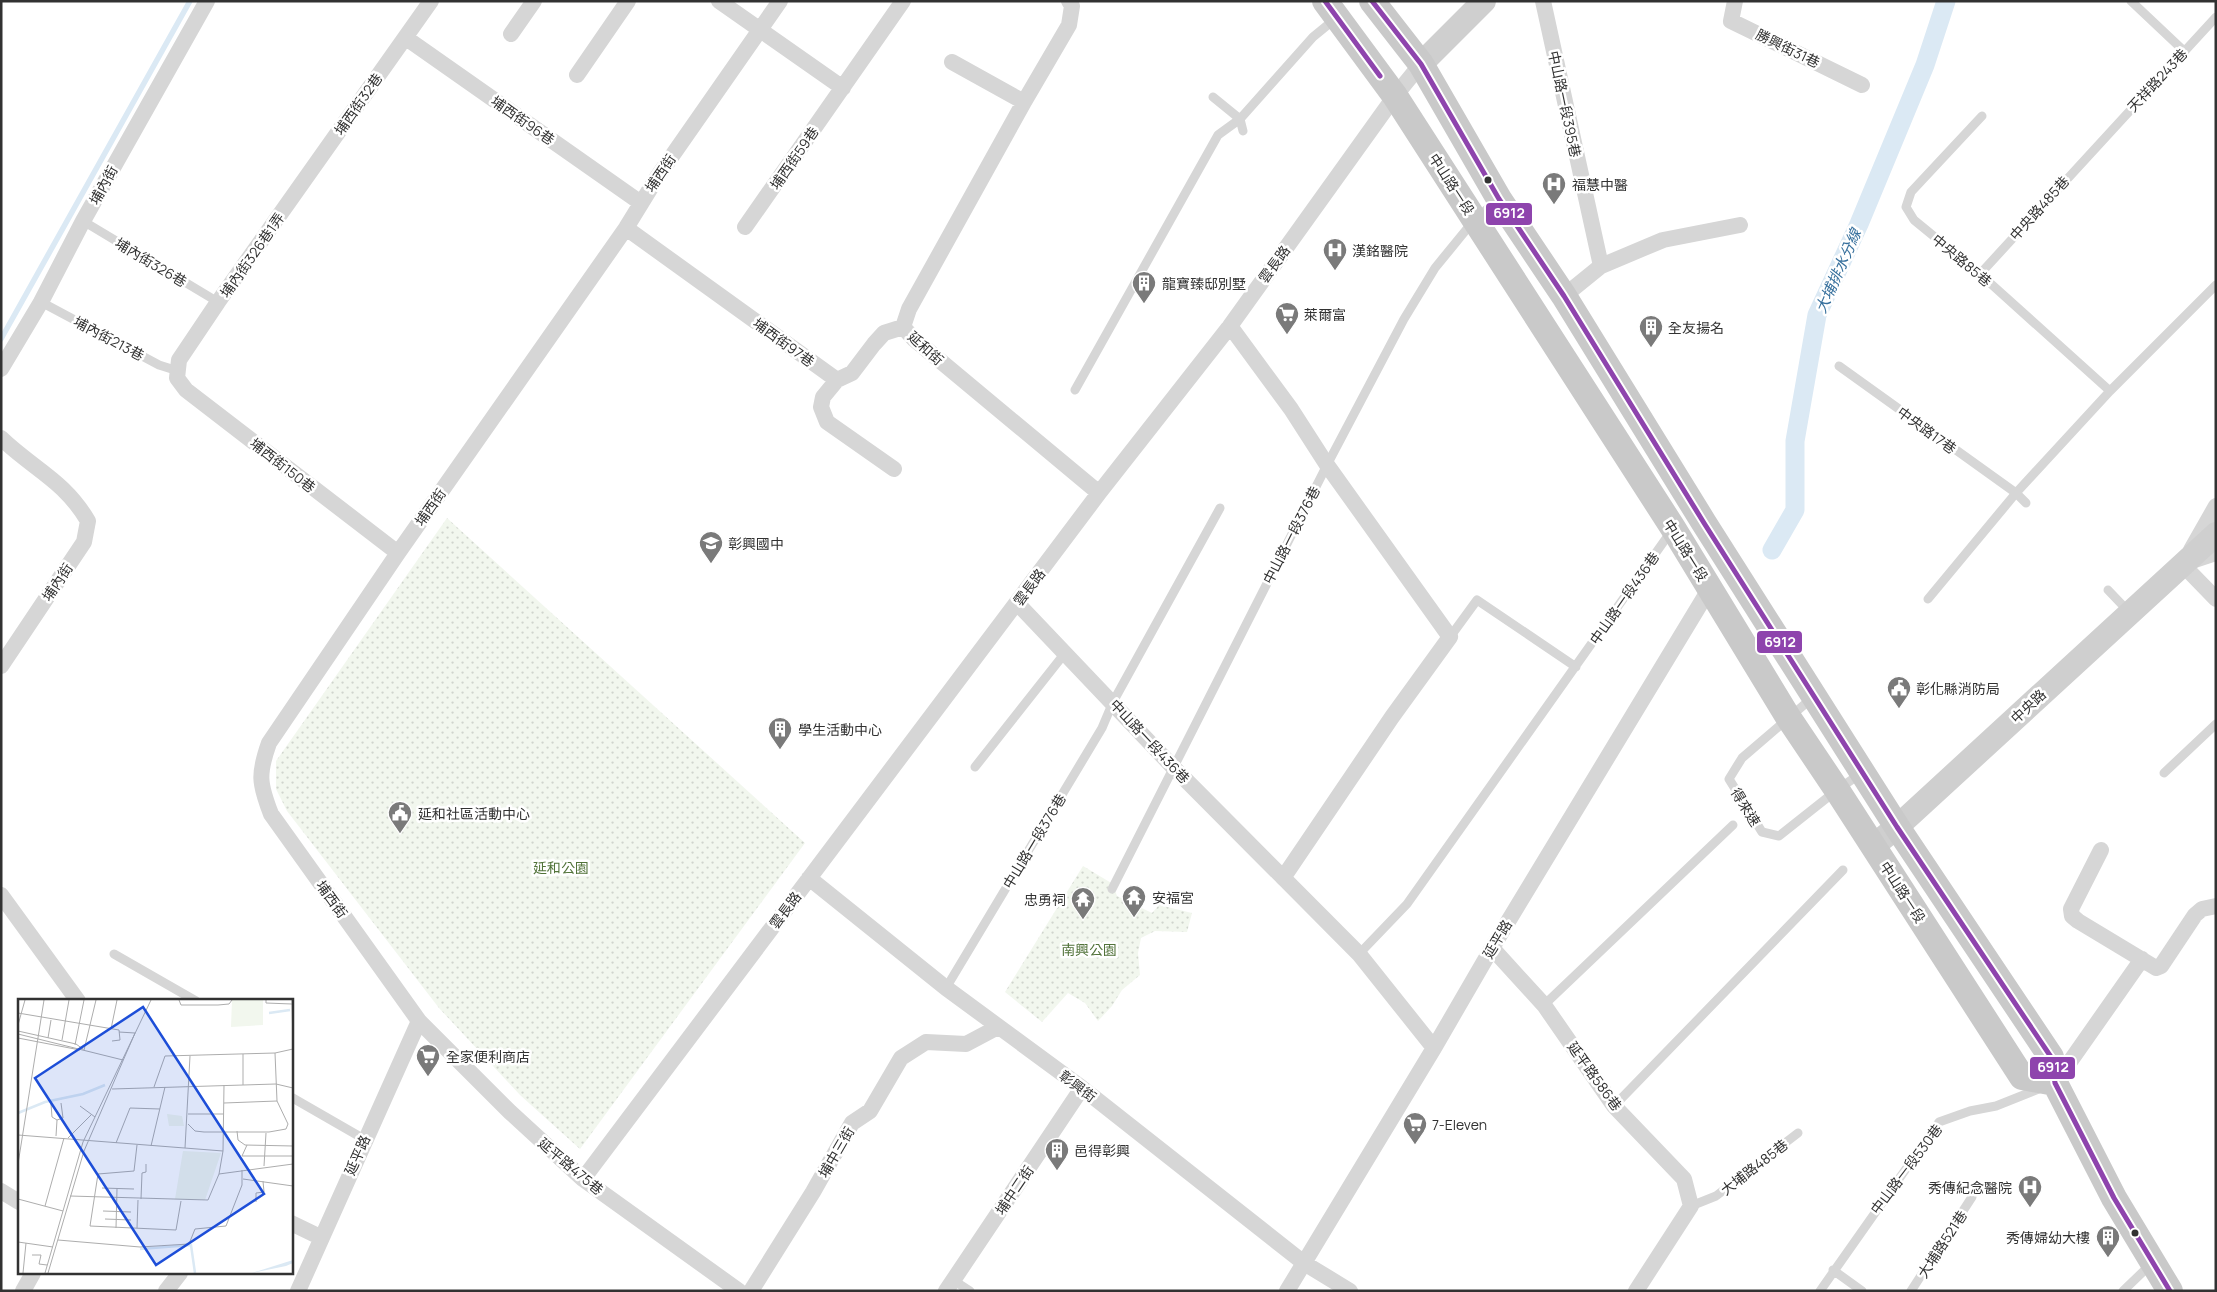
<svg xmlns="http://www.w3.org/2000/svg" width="2217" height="1292" viewBox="0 0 2217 1292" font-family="Manrope,'Noto Sans TC',sans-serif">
	<defs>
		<pattern id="park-dots" width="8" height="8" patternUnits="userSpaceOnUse" patternTransform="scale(1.25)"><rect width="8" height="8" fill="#f2f7ee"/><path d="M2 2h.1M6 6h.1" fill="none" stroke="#d0d4cd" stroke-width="1.8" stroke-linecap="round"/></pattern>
	</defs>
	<rect width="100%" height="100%" fill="#fff"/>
	<!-- park -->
	<path fill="url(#park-dots)" d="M447,518L805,843L580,1149L520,1095L439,1008L287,811L276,789V761Z
		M1083,866L1113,884L1117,896L1152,913L1159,905L1192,913L1187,932L1155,931L1141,938L1138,953L1140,975L1122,990L1112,1006L1098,1021L1085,1003L1068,993L1042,1022L1005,992Z"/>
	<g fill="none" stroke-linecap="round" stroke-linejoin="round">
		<!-- stream -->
		<path stroke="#dbe9f4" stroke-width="5.5" d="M1,339L190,1"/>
		<!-- canal -->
		<path stroke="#dbe9f4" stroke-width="19" d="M1772,550L1795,510V441L1817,315L1859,224L1925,65L1946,1"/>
		<!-- lane -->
		<path stroke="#d6d6d6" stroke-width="9" d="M2131,1L2184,51
			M1213,97L1240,119L1313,37L1335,19
			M1982,116L1911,192L1906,207L1914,220L1980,274L2110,391
			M83,221L218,302
			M1980,274L2216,17
			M41,302L159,365L178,371
			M1839,366L2016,493L2026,503
			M1075,390L1218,135L1240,119L1243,131
			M2108,590L2129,612
			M1928,599L2016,493L2110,391L2216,285
			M1450,637L1477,600L1576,667
			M1812,698L1742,758L1729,779L1762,832L1779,836L1837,790L1860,774
			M975,767L1065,653
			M2164,773L2216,724
			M1112,889L1327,465L1404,319L1435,268L1475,219L1497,201
			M114,954L196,1001
			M1359,954L1407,904L1672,530
			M946,988L1102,728L1113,702L1220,508
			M1544,1005L1733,825
			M291,1097L364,1139
			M1614,1106L1843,870
			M1691,1206L1716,1196L1798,1133
			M1833,1270L1862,1291
			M953,1280L970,1291
			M1820,1291L1939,1122L1970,1111L1996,1106L2041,1088
			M1911,1291L1972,1197
			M2123,1291L2150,1265"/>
		<!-- street -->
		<path stroke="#d6d6d6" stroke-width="16" d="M719,1L843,88
			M1069,1L1072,6L1069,25L1024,102L909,309L903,327L914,339L1099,493
			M1543,1L1601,266
			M1735,1L1731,21L1862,85
			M511,34L534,1
			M406,38L641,203
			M952,62L1024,102
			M577,75L628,1
			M745,227L903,1
			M626,228L837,380
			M1564,296L1601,266L1663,240L1740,225
			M1230,326L1291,409L1327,465L1450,637L1392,717L1283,878
			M1,369L41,302L83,221L207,1
			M1,438C33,469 64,480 88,521L84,542L1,666
			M894,469L827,422L821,407L823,397L837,380L852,373L874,344L884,333L903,327
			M2191,550L2216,506
			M398,553L186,390L177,378L179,360L218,302L431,1
			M2192,561L2216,553
			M2183,565L2216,599
			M1017,603L1173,767L1359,954L1434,1048
			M2101,850L2071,909L2072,916L2078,921L2156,968L2161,966L2195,915L2202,909L2216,906
			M809,878L946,988L1082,1088L1304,1263L1350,1291
			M1,895L78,1001
			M1492,948L1544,1005L1614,1106L1684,1179L1691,1206L1636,1291
			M2055,1083L2142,959
			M583,1179L1099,493L1230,326L1395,96L1421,64
			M1,1191L19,1202
			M291,1223L320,1237
			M23,1291L33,1273
			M166,1291L180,1273
			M298,1291L419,1021
			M739,1291L583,1179L510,1112L419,1021L271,814C259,783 258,774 269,743L398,553L626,228L658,176L780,1
			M751,1291L813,1192L852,1123L870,1111L901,1058L926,1042L966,1044L998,1027
			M946,1291L1082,1088
			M1287,1291L1434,1048L1492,948L1710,588"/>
		<!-- secondary -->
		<path stroke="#cfcfcf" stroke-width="24" d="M1421,64L1484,1
			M1873,846L1897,827L2216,534"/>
		<!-- primary -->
		<path stroke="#c9c9c9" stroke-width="26" d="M1325,1L1395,96L1673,528L1788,717L1837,790L2022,1077L2055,1083
			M1372,1L1421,64L1499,199L1564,296L1704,523L1897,827L2051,1057L2055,1083L2114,1198L2170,1291"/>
		<!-- bus-1 casing -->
		<g stroke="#fff" stroke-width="9">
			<path id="bus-1" d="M1325,1L1380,76
				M1372,1L1421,64L1499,199L1564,296L1704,523L1897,827L2051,1057L2055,1083L2114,1198L2170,1291"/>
		</g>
		<!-- bus-1 -->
		<use href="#bus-1" stroke="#8e44ad" stroke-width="5"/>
	</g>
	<!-- icons -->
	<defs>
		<g id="hospital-pin" transform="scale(1.25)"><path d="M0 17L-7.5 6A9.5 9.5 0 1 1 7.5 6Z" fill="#7a7a7a" stroke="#fff"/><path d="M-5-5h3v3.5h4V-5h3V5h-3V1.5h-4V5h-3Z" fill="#fff"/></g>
		<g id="building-pin" transform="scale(1.25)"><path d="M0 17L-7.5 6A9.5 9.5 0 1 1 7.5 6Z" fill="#7a7a7a" stroke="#fff"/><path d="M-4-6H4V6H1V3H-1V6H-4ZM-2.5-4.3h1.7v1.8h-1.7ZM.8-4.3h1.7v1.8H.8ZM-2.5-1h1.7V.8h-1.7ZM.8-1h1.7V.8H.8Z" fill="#fff"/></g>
		<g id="supermarket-pin" transform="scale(1.25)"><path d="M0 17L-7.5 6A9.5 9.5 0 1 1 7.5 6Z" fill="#7a7a7a" stroke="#fff"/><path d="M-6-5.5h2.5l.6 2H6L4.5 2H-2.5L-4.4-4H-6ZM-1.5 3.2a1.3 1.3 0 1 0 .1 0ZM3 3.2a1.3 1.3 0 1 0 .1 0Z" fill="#fff"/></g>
		<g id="school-pin" transform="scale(1.25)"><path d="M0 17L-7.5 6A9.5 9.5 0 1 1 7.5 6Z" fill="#7a7a7a" stroke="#fff"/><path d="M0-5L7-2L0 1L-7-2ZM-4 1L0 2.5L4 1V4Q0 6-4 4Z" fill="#fff"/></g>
		<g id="civic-pin" transform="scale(1.25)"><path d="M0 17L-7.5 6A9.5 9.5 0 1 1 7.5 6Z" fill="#7a7a7a" stroke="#fff"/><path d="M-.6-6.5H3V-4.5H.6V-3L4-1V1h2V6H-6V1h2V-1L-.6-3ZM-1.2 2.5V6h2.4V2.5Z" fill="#fff"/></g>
		<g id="temple-pin" transform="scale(1.25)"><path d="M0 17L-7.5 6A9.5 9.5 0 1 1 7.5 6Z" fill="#7a7a7a" stroke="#fff"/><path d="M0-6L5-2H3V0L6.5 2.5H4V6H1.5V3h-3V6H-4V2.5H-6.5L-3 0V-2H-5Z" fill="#fff"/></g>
	</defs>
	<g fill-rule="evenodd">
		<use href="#hospital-pin" x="1554" y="184"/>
		<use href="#hospital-pin" x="1335" y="250"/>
		<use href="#building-pin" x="1144" y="283"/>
		<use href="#supermarket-pin" x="1287" y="314"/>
		<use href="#building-pin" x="1651" y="327"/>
		<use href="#school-pin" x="711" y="543"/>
		<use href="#civic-pin" x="1899" y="688"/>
		<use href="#building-pin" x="780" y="729"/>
		<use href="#civic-pin" x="400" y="813"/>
		<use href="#temple-pin" x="1134" y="897"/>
		<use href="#temple-pin" x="1083" y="899"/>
		<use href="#supermarket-pin" x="428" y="1056"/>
		<use href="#supermarket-pin" x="1415" y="1124"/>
		<use href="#building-pin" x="1057" y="1150"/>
		<use href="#hospital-pin" x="2030" y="1187"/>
		<use href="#building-pin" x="2108" y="1237"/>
	</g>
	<!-- markers -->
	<g fill="#323232" stroke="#fff" stroke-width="2">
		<circle cx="1488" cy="180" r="4.5"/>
		<circle cx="2135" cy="1233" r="4.5"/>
	</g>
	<g text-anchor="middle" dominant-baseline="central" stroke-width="5" stroke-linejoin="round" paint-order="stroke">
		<!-- street labels -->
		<g font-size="14" fill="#323232" stroke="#fff">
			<text transform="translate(1788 48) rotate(26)">勝興街31巷</text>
			<text transform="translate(2157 80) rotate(-47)">天祥路243巷</text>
			<text transform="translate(358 104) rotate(-55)">埔西街32巷</text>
			<text transform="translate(1565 104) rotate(78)">中山路一段395巷</text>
			<text transform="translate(523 120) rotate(35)">埔西街96巷</text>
			<text transform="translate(794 158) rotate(-55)">埔西街59巷</text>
			<text transform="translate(660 173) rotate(-56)">埔西街</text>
			<text transform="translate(1452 184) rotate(57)">中山路一段</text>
			<text transform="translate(103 185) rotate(-61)">埔內街</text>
			<text transform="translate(2039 208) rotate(-48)">中央路485巷</text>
			<text transform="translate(252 255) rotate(-55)">埔內街326巷1弄</text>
			<text transform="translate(1962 260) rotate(40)">中央路85巷</text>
			<text transform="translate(151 262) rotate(31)">埔內街326巷</text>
			<text transform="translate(1274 264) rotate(-54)">雲長路</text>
			<text transform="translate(109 338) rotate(28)">埔內街213巷</text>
			<text transform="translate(784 342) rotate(36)">埔西街97巷</text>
			<text transform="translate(926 348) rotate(42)">延和街</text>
			<text transform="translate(1927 430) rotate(36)">中央路17巷</text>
			<text transform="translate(283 465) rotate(38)">埔西街150巷</text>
			<text transform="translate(430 507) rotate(-55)">埔西街</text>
			<text transform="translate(1291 535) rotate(-63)">中山路一段376巷</text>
			<text transform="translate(1686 550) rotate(58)">中山路一段</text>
			<text transform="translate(57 582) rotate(-56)">埔內街</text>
			<text transform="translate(1029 587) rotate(-53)">雲長路</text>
			<text transform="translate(1624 598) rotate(-55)">中山路一段436巷</text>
			<text transform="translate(2028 706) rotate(-43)">中央路</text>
			<text transform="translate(1150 741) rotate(47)">中山路一段436巷</text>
			<text transform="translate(1746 807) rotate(58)">得來速</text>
			<text transform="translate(1034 841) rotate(-59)">中山路一段376巷</text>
			<text transform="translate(1903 892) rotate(57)">中山路一段</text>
			<text transform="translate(332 899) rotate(54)">埔西街</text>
			<text transform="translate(785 910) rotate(-53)">雲長路</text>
			<text transform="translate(1497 939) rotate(-59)">延平路</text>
			<text transform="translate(1595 1076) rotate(54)">延平路586巷</text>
			<text transform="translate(1078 1086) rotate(37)">彰興街</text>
			<text transform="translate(836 1152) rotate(-60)">埔中三街</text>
			<text transform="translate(357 1155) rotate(-66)">延平路</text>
			<text transform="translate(571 1166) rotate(40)">延平路475巷</text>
			<text transform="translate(1754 1167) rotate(-38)">大埔路485巷</text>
			<text transform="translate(1906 1169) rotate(-53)">中山路一段530巷</text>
			<text transform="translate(1014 1190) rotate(-56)">埔中二街</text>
			<text transform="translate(1942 1244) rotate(-57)">大埔路521巷</text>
		</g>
		<!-- poi labels -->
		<g font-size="14" fill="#323232" stroke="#fff" text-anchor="start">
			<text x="1572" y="184">福慧中醫</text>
			<text x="1352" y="250">漢銘醫院</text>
			<text x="1162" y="283">龍寶臻邸別墅</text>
			<text x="1304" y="314">萊爾富</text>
			<text x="1668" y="327">全友揚名</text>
			<text x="728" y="543">彰興國中</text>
			<text x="1916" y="688">彰化縣消防局</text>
			<text x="798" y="729">學生活動中心</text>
			<text x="418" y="813">延和社區活動中心</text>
			<text x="1152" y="897">安福宮</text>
			<text x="1066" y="899" text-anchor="end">忠勇祠</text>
			<text x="446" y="1056">全家便利商店</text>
			<text x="1432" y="1124">7-Eleven</text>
			<text x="1074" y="1150">邑得彰興</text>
			<text x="2012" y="1187" text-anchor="end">秀傳紀念醫院</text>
			<text x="2090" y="1237" text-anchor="end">秀傳婦幼大樓</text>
		</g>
		<!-- park labels -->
		<g font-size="14" fill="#52733a" stroke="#fff">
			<text x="561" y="867">延和公園</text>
			<text x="1089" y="949">南興公園</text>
		</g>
		<!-- water labels -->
		<g font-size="15" font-style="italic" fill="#37709d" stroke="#fff">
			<text transform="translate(1838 271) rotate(-66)">大埔排水分線</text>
		</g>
	</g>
	<!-- overview -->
	<g transform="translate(18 999)">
		<rect width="275" height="275" fill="#fff"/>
		<path d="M214,1H245V26L213,28ZM149,115L164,117L166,127H151ZM165,152L203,154L187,201L157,200Z" fill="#f2f7ee"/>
		<path d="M275,261V264L268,267L234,274Z" fill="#dbe9f4"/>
		<path fill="none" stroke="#dbe9f4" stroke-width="2.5" d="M251,14L272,11M0,114L27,103L65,95L87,86M122,250L173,246L177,274"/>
		<path fill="none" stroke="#adadad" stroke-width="1" d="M161,1L163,6H200L211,5L214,1M248,1V4L274,5M274,1L275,48M0,14L101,31L102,41L94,42M0,26L7,1M93,30L99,1M0,32L58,45L65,50M101,33L117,34M0,35L105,61M0,39L62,51M30,39L33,21M44,41L51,1M57,46L66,1M66,51L78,1M225,55V86M136,88L147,57L257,54L275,50M94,90L258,85L275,89M206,104L259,102M33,105L34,118L39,121M62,107L77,118M170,115H206M39,121L45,119L43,104M170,125L177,132L186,133H251L268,130L270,125L259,102L257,54M219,132L220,141L227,146L275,147M0,136L205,152M38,137L39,121M50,139L73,116M98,144L112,109L142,110M119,146L116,172L80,175L72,227L158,231L163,202M229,146L224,157H275M133,147L147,88M167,149L172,57M0,165L26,1M246,167L248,134M201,175L275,165M225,180L275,187M84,189L116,190M52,197L190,201L201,175L205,152L206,86M0,200L45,212M123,200L124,174L128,173V165M238,203V194L246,193L245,182M27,207L46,139M85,212L113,213M87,220L113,221M98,229L99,190M119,229L120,201M40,241L122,248L171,245L177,230L208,227L224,186V171M0,243L35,248M14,256H23L21,265L29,266M5,274L8,244M27,274L65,143L133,1M30,274L66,152L117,34"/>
		<path fill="#1d4ed8" fill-opacity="0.15" stroke="#1d4ed8" stroke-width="2.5" d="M125,8L246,195L138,266L17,79Z"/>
		<rect width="275" height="275" fill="none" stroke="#323232" stroke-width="2.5"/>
	</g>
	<g stroke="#fff" stroke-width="2">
		<rect x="1485" y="202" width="48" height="24" rx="5" fill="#8e44ad"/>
		<rect x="1756" y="630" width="47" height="24" rx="5" fill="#8e44ad"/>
		<rect x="2029" y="1056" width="47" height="24" rx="5" fill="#8e44ad"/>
	</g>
	<g font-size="14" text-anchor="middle" font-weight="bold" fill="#fff">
		<text x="1509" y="218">6912</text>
		<text x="1780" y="647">6912</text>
		<text x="2053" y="1072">6912</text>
	</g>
	<!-- border -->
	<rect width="2217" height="1292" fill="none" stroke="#323232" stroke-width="5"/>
</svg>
